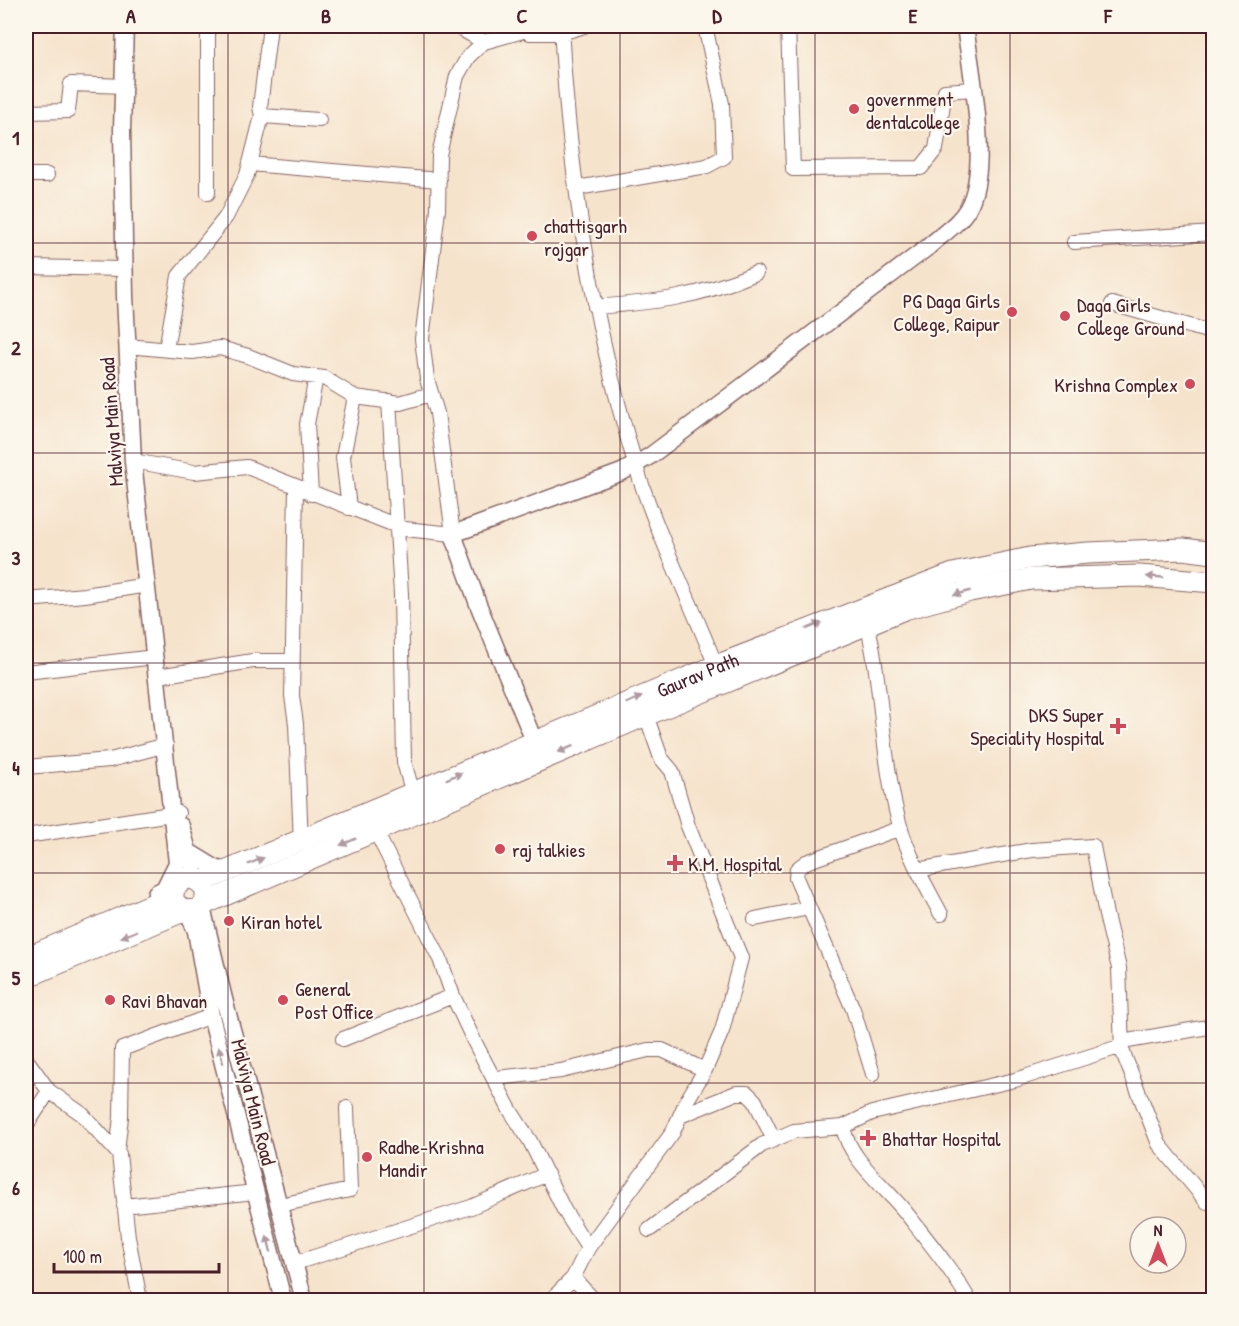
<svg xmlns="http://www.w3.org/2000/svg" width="1239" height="1326" viewBox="0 0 1239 1326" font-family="'Patrick Hand',sans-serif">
	<rect width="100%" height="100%" fill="#fbf7ec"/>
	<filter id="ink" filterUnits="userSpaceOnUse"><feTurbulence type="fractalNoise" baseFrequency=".0167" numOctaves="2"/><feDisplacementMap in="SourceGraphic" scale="12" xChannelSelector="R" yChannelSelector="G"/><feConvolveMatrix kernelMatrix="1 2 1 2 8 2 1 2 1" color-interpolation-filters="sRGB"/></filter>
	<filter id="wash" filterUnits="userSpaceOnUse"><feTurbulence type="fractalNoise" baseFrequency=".008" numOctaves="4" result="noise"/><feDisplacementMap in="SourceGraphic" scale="24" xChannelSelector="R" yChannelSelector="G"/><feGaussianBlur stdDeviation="1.35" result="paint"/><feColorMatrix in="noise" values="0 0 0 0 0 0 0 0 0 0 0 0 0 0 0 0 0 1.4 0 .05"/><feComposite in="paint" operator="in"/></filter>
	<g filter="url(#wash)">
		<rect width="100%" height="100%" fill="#f6e3cc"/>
	</g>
	<g filter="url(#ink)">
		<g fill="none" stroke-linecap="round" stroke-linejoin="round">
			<!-- minor casing -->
			<g stroke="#866463" stroke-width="16">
				<path id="minor" d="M270,26L260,107L262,116L319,120
					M456,26L484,42
					M561,26C569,174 592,321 635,463C655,531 690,599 716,666
					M788,26L793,169L921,168L936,149L945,91L973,89
					M530,33H561L584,26
					M26,112L68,111L71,84L124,86
					M250,164L439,180
					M26,175H47
					M577,188L707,166L724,157L722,104L705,26
					M208,193V26
					M1074,242L1214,233
					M26,267L124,269
					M1112,304L1214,333
					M595,307C658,302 696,298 756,273
					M127,346L192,352L220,348L248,356L293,374L324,378L355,397L400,403L431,394
					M166,349L179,276L226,217L247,175L262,116
					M389,401L401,594L404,762L413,794
					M133,461L194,472L247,467L405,529L453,534L437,413L427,379L422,339L438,210L439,155L457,76L468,57L484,42L541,26
					M296,488L292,696L296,724L301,842
					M311,494L307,424L316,377
					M349,508L343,457L355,397
					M26,600L85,595L147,585
					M866,618C883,686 881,758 900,826C909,857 926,886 941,914
					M26,672L155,657
					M158,676L253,661H292
					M26,767L110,760L166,745
					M373,826L440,959L453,996L474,1041L510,1110L530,1141L564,1210L588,1248
					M26,836L178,813
					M917,870L1032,850L1093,846L1106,915L1119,968L1122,1050L1159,1144L1207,1202H1214
					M755,919L809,908
					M343,1039L453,996
					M1122,1042L1214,1026
					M26,1059L49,1091L82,1114L119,1154L128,1237L140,1300
					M873,1074L853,1009L796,878L797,869L806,862L901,828
					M496,1078L561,1071L648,1050H662L705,1070
					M680,1116L736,1093H747L755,1101L774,1140
					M26,1126L49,1091
					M843,1127C849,1160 887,1188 907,1214C929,1242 952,1270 969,1300
					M117,1151L121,1117L122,1049L211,1016
					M280,1205L350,1190L347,1108
					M124,1206L255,1192
					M649,1230L762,1145L794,1131L843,1127L872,1113L1015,1080L1122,1046
					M295,1263L471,1207L547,1174
					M573,1278L594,1300
					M551,1300L573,1278L588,1248L673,1132L686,1102L705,1070L722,1031L741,958L688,826L672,771L661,758L646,715"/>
			</g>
			<!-- tertiary casing -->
			<g stroke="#866463" stroke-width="19">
				<path id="tertiary" d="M125,26L122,130L125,296L133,461L177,863L164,889L156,893
					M539,753L478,604L453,534L622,472L650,456L928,247C941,235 959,224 968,208C991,167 971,72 965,26
					M181,826L196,879
					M189,852L217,869L231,871
					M202,907L224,999L304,1300
					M188,913L196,931L211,1016L283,1300"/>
			</g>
			<!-- primary casing -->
			<g stroke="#866463" stroke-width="23">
				<g id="primary">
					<path id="s1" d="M201,882L716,666L953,574L1030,558L1088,553L1183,549L1214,553"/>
					<path d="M206,903L646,715L904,609L970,591L1031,579L1139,576L1214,582"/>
					<path d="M26,958L163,900L172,894"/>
					<path d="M26,977L183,911L198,910C214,898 205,877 185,878L173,889V901L183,911"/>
				</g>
			</g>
			<!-- minor -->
			<use href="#minor" stroke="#fff" stroke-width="14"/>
			<!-- tertiary -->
			<use href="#tertiary" stroke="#fff" stroke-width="16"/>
			<!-- primary -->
			<use href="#primary" stroke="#fff" stroke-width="21"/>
		</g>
		<!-- one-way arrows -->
		<defs><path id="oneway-solid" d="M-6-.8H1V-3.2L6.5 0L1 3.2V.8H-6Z" transform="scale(1.5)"/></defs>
		<g fill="#ae9aa0">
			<use href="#oneway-solid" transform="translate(1155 577) rotate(-177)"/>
			<use href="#oneway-solid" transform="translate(962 593) rotate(165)"/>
			<use href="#oneway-solid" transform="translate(814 626) rotate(-22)"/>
			<use href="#oneway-solid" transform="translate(634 700) rotate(-23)"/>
			<use href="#oneway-solid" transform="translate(566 749) rotate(157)"/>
			<use href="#oneway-solid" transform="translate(454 776) rotate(-23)"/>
			<use href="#oneway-solid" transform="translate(348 842) rotate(157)"/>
			<use href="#oneway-solid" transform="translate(256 861) rotate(-23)"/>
			<use href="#oneway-solid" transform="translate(129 934) rotate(158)"/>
			<use href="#oneway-solid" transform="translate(221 1055) rotate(-104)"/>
			<use href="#oneway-solid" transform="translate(269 1244) rotate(-104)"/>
		</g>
	</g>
	<!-- grid -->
	<path fill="none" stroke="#4a1f2b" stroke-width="1.5" stroke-opacity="0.55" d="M228,26V1300M424,26V1300M620,26V1300M815,26V1300M1010,26V1300M26,243H1214M26,453H1214M26,663H1214M26,873H1214M26,1083H1214"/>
	<!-- markers -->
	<g fill="#d1495b" stroke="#fbf7ec" stroke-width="2">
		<circle cx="854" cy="109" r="6"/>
		<circle cx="532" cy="236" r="6"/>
		<circle cx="1012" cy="312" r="6"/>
		<circle cx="1065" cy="316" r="6"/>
		<circle cx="1190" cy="384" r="6"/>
		<path d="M1115 717h6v6h6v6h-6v6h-6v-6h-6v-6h6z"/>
		<circle cx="500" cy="849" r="6"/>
		<path d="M672 854h6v6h6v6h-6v6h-6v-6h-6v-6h6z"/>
		<circle cx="229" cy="921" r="6"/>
		<circle cx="110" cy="1000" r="6"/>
		<circle cx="283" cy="1000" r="6"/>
		<path d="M865 1129h6v6h6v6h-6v6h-6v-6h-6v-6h6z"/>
		<circle cx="367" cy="1157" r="6"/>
	</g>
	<g text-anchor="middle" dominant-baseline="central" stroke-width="4.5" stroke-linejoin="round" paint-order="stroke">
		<!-- poi labels -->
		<g font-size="20" fill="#4a1f2b" stroke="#fbf7ec" text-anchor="start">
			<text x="866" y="98">government<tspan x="866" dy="23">dentalcollege</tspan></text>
			<text x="544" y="225">chattisgarh<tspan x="544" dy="23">rojgar</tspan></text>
			<text x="1000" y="300" text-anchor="end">PG Daga Girls<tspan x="1000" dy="23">College, Raipur</tspan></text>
			<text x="1077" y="304">Daga Girls<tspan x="1077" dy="23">College Ground</tspan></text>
			<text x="1178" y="384" text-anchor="end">Krishna Complex</text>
			<text x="1104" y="714" text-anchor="end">DKS Super<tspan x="1104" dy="23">Speciality Hospital</tspan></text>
			<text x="512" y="849">raj talkies</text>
			<text x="688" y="863">K.M. Hospital</text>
			<text x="241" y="921">Kiran hotel</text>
			<text x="295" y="988">General<tspan x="295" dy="23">Post Office</tspan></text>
			<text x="122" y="1000">Ravi Bhavan</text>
			<text x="882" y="1138">Bhattar Hospital</text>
			<text x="379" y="1146">Radhe-Krishna<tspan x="379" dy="23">Mandir</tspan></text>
		</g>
		<!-- street labels -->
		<g font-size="20" fill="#4a1f2b" stroke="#fbf7ec">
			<text transform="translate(111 422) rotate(-94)">Malviya Main Road</text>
			<text stroke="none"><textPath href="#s1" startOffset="538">Gaurav Path</textPath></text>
			<text transform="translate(254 1102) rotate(76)">Malviya Main Road</text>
		</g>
	</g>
	<!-- margin -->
	<rect width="1239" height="1326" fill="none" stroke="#fbf7ec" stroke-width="66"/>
	<!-- north arrow -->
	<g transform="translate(1158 1245)"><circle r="28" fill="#fbf7ec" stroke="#b4a19f" stroke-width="1.5"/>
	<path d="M0-4.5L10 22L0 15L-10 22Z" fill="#d1495b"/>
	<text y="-9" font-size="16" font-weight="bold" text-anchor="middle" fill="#4a1f2b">N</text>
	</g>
	<!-- scale -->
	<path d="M54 1263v9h165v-9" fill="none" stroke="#4a1f2b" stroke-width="3"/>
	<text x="63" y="1263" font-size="18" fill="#4a1f2b" stroke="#fbf7ec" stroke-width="4.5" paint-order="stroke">100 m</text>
	<rect x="33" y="33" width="1173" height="1260" fill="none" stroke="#4a1f2b" stroke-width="2"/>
	<g font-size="20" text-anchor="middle" font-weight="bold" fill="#4a1f2b">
		<text x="131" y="23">A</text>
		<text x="326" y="23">B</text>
		<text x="522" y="23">C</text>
		<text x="717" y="23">D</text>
		<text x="913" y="23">E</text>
		<text x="1108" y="23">F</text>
		<text x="16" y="145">1</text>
		<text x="16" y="355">2</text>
		<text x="16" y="565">3</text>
		<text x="16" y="775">4</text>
		<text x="16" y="985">5</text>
		<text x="16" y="1195">6</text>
	</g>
</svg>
